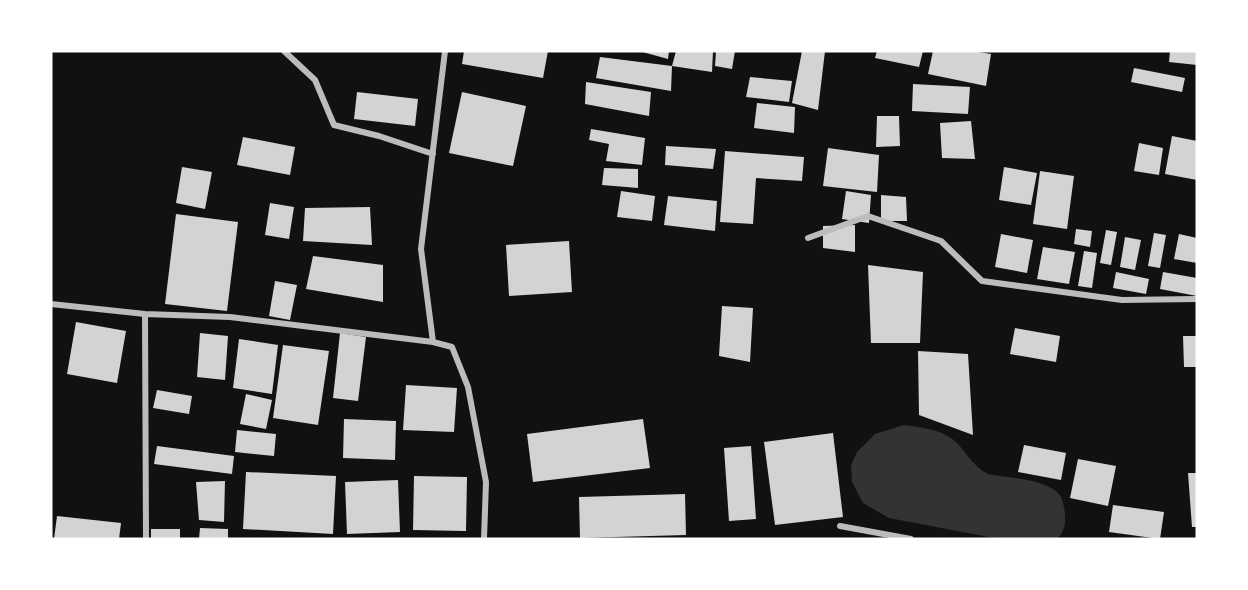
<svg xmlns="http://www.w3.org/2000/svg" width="1248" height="590" viewBox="0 0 1248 590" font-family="Signika,sans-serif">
	<rect width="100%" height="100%" fill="#111"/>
	<!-- water -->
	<path fill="#333" d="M904,425C923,428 944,429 958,444C968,455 974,467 988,474C1009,478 1040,478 1057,492C1063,497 1064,507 1065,514C1066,523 1064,534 1056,539H999L889,518L863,503L852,482L851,465L857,452L875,434Z"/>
	<!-- building -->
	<path fill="#d3d3d3" d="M464,51H548L543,78L462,64Z
		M639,51H669L668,59Z
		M676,51H713L712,72L672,66Z
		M716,51H735L732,69L715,66Z
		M802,51H825L818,110L792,103Z
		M877,51H923L919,67L875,58Z
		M933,51H972L991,54L986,86L928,74Z
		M1170,51H1197V65L1169,62Z
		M600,57L672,66L671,91L596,78Z
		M1134,68L1185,78L1182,92L1131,82Z
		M750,77L792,81L789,102L746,97Z
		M586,82L651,92L649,116L585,104Z
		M913,84L970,87L968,114L912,111Z
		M357,92L418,99L415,126L354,119Z
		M462,92L526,106L513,166L449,153Z
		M757,103L795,107L794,133L754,128Z
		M877,116H899L900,146L876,147Z
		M971,121L975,159L942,158L940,123Z
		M591,129L645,138L642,165L606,161L609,144L589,140Z
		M1172,136L1197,141V180L1165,174Z
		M243,137L295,147L290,175L237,165Z
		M1139,143L1163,148L1159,175L1134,171Z
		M666,146L716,149L713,169L665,165Z
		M828,148L879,155L877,192L823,186Z
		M725,151L804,157L802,181L756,178L753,224L720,222Z
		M182,167L212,172L205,209L176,203Z
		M1004,167L1037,173L1031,205L999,200Z
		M604,168L638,169V188L602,185Z
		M1040,171L1074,176L1067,229L1033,224Z
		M621,191L655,196L652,221L617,217Z
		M846,191L871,195L869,223L842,219Z
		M881,195L906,197L907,221H881Z
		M668,196L717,201L715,231L664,225Z
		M270,203L294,207L289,239L265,235Z
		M370,207L372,245L303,241L305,208Z
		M176,214L238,222L227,311L165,304Z
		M855,225V252L823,248V226Z
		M1076,229L1092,231L1090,247L1074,244Z
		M1106,230L1117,232L1111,265L1100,263Z
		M1154,233L1166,235L1160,268L1148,266Z
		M1001,234L1033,240L1027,273L995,267Z
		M1179,234L1197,238V263L1174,259Z
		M1125,237L1141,240L1135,270L1120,267Z
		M569,241L572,292L509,296L506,245Z
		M1043,247L1075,252L1069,284L1037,279Z
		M1084,251L1097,253L1092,288L1078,286Z
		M313,256L383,265V302L306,289Z
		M868,265L923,272L920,343H871Z
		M1116,272L1149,279L1146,294L1113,288Z
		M1163,272L1197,278V296L1160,289Z
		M275,281L297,285L290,320L269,316Z
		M722,306L753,308L750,362L719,356Z
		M76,322L126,331L117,383L67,374Z
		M1015,328L1060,336L1056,362L1010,354Z
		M200,333L228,336L225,380L197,377Z
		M340,333L366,337L358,401L333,398Z
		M1183,336H1197V367H1184Z
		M239,339L278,345L272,394L233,388Z
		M283,345L329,351L318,425L273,418Z
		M918,351L968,354L973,435L919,415Z
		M406,385L457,388L454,432L403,430Z
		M157,390L192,396L189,414L153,408Z
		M246,394L272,400L266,429L240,424Z
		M344,419L396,421L395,460L343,458Z
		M643,419L650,468L533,482L527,434Z
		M237,430L276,434L274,456L235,452Z
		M833,433L843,517L775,525L764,442Z
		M1024,445L1066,453L1061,480L1018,472Z
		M157,446L234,456L232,474L154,464Z
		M751,446L756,519L729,521L724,448Z
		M1078,459L1116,466L1108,506L1070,498Z
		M246,472L336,476L333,534L243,529Z
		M1188,473H1197V527H1192Z
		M414,476L467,477L466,531L413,530Z
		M398,480L400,532L347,534L345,482Z
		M225,481L224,522L199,520L196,482Z
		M685,494L686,535L580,538L579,497Z
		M1113,505L1164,512L1160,539L1109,532Z
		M57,516L121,523L119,539H54Z
		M200,528L228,529V539H199Z
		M151,529H180V539H151Z"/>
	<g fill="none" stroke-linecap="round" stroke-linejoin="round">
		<!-- minor -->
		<path stroke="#bcbcbc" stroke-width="6" d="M284,51L315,80L334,125L379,136L433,154
			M445,51L421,249L433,342L452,347L468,387L486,482L484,539
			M808,238L868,216L941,241L982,281L1122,300L1197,299
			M51,304L145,314L230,317L433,342
			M145,314L146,539
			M840,526L911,539"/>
	</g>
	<!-- border -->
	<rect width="1248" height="590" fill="none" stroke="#ffffff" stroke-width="105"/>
</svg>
